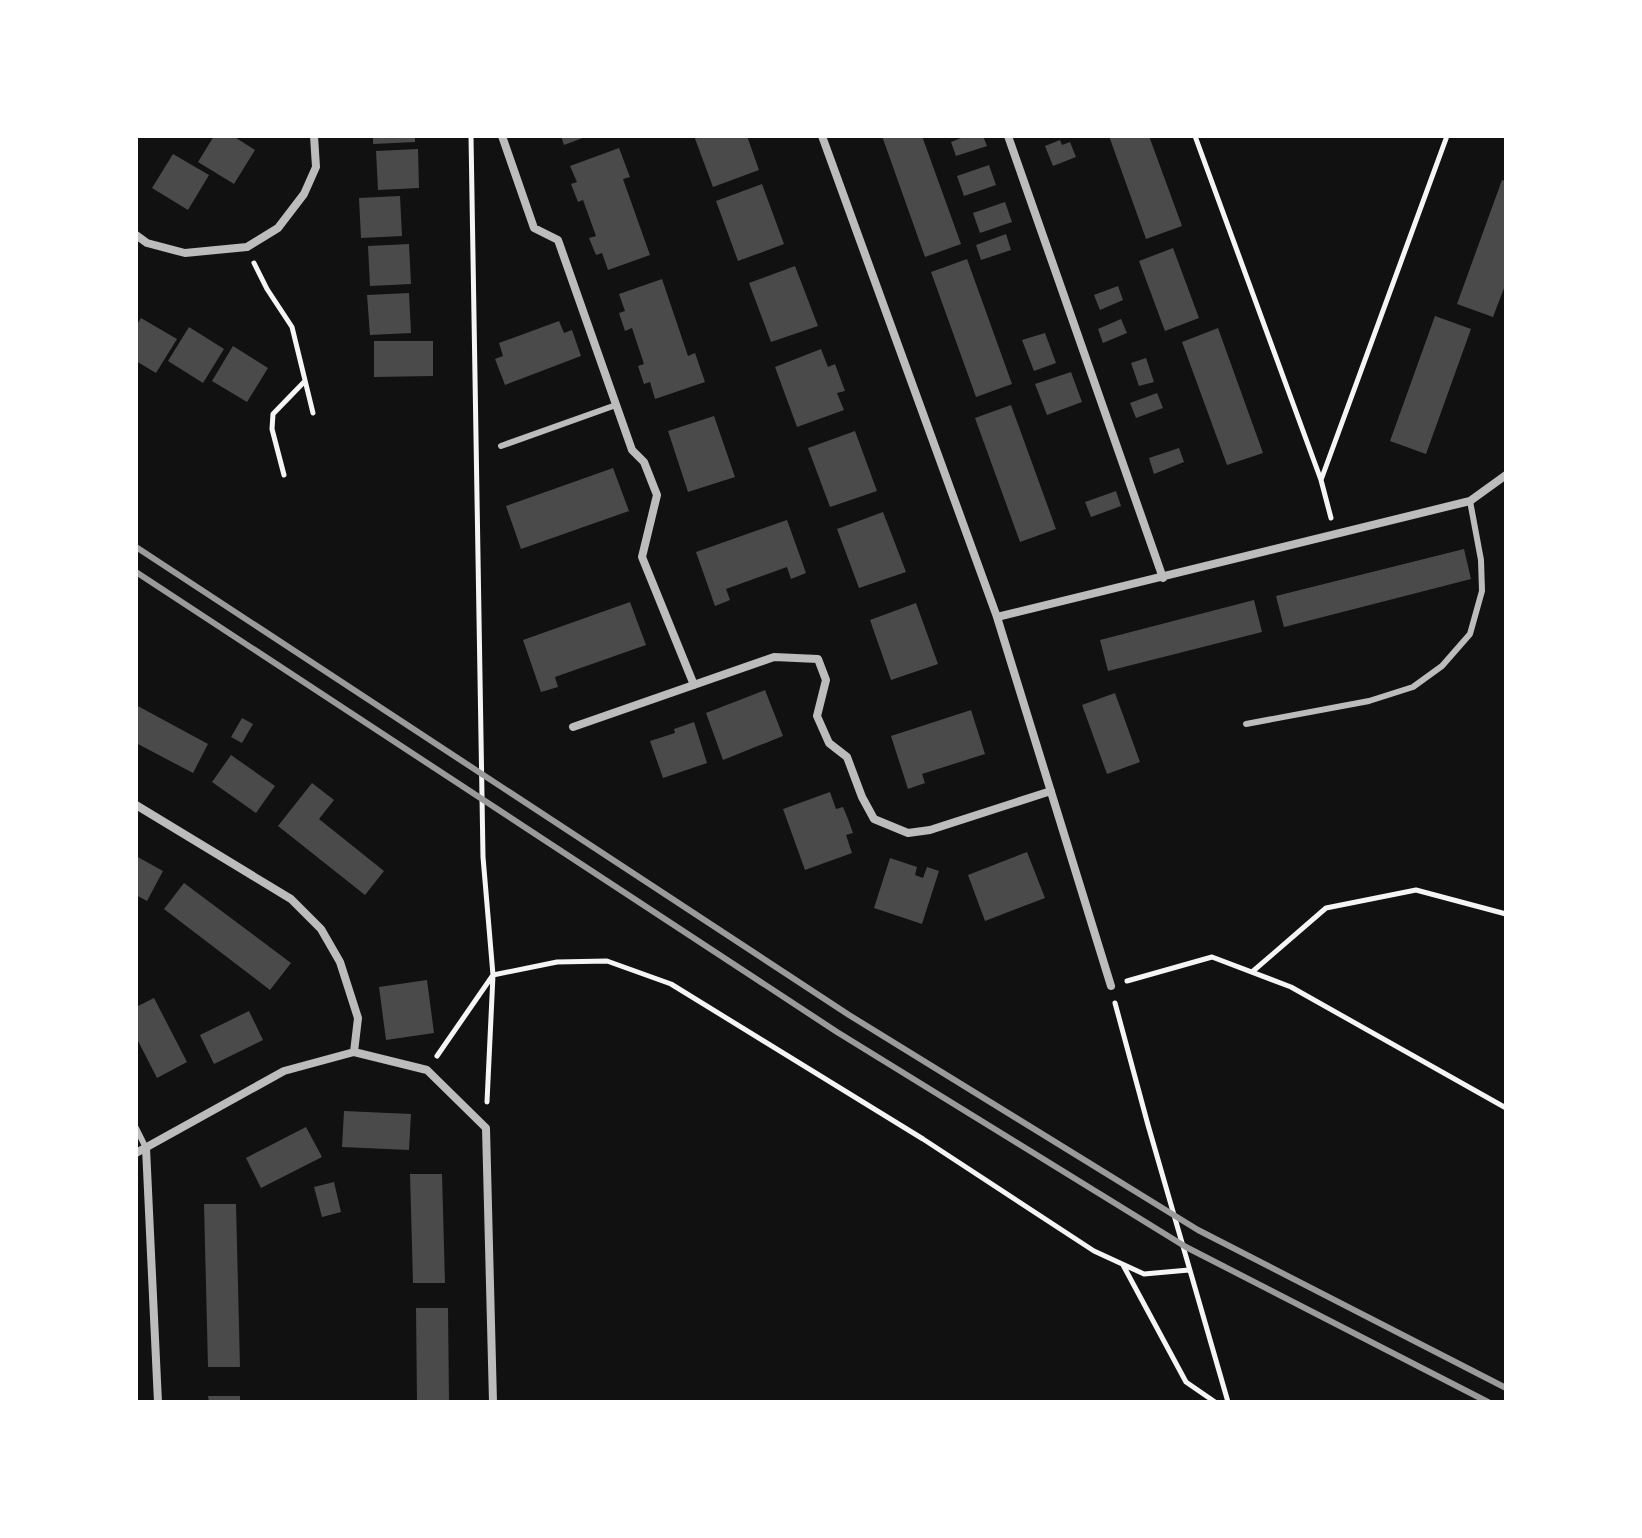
<svg xmlns="http://www.w3.org/2000/svg" width="1642" height="1538" viewBox="0 0 1642 1538" font-family="Karla,sans-serif">
	<rect width="100%" height="100%" fill="#111"/>
	<!-- building -->
	<path fill="#4a4a4a" d="M214,136H233L255,150L234,184L198,162Z
		M373,136H415V142L373,144Z
		M561,136H588L564,145Z
		M694,136H747L759,170L713,187Z
		M882,136H922L961,244L925,257Z
		M966,136H983L987,146L956,156L951,142Z
		M1109,136H1149L1182,226L1146,239Z
		M1060,140L1062,145L1070,142L1076,157L1053,166L1045,146Z
		M619,148L630,177L623,179L650,255L608,270L602,253L596,255L589,238L596,236L583,200L578,202L571,184L577,182L570,166Z
		M418,149L419,188L378,190L376,151Z
		M173,154L209,175L188,210L152,188Z
		M989,165L996,185L964,196L957,176Z
		M1502,180L1506,181V283L1493,317L1457,304Z
		M762,184L784,244L738,261L716,201Z
		M400,196L402,236L361,238L359,198Z
		M1005,202L1012,222L980,233L973,213Z
		M1006,234L1011,250L981,260L976,245Z
		M409,244L411,284L370,286L368,246Z
		M1173,248L1199,318L1165,331L1139,261Z
		M967,259L1012,384L976,397L931,272Z
		M795,266L818,326L771,342L749,283Z
		M662,279L688,356L695,353L705,382L655,399L650,382L644,384L638,366L644,364L632,328L625,331L619,313L625,311L619,294Z
		M1118,286L1123,300L1100,310L1094,295Z
		M409,293L411,333L370,335L367,295Z
		M1435,316L1471,329L1426,454L1390,441Z
		M141,318L177,339L156,373L136,361V326Z
		M1121,319L1127,333L1103,343L1098,329Z
		M559,321L564,333L572,330L581,356L505,385L495,359L503,356L499,343Z
		M189,327L224,349L203,383L168,361Z
		M1218,328L1263,453L1227,465L1182,342Z
		M1045,333L1056,363L1034,371L1022,340Z
		M374,341H433V376L374,377Z
		M233,346L268,368L247,402L212,381Z
		M821,349L828,367L835,364L845,391L837,393L844,410L797,427L775,367Z
		M1146,358L1154,382L1139,386L1131,363Z
		M1071,372L1082,402L1047,415L1035,384Z
		M1157,393L1163,408L1136,418L1130,403Z
		M1011,405L1056,529L1020,542L975,418Z
		M714,416L735,477L688,492L668,431Z
		M855,431L877,491L830,507L808,448Z
		M1179,448L1184,462L1154,474L1149,458Z
		M613,468L629,511L521,549L506,506Z
		M1116,491L1121,506L1091,517L1085,502Z
		M883,512L906,572L859,588L837,529Z
		M787,520L806,573L791,579L787,567L726,589L730,600L715,606L696,552Z
		M1464,549L1471,579L1284,627L1276,596Z
		M1254,600L1262,632L1108,671L1100,640Z
		M630,602L646,645L555,677L558,687L541,692L523,640Z
		M916,603L938,664L891,680L870,620Z
		M765,690L783,736L723,760L706,713Z
		M1115,693L1140,762L1107,774L1082,705Z
		M136,705L208,744L193,773L136,743Z
		M971,710L985,754L922,774L925,783L908,789L891,736Z
		M242,718L253,724L242,743L231,737Z
		M694,722L707,763L663,778L650,741L675,733L674,729Z
		M231,755L275,786L256,813L212,782Z
		M312,783L334,800L319,819L384,871L365,895L278,826Z
		M830,792L836,809L843,807L848,819L853,833L846,835L852,853L805,870L783,809Z
		M1027,852L1045,898L985,921L968,875Z
		M136,856L163,871L147,901L136,895Z
		M890,858L917,867L915,875L923,878L927,867L939,871L922,924L874,908Z
		M184,883L291,963L270,990L164,909Z
		M427,980L434,1033L386,1040L379,987Z
		M154,998L187,1062L157,1078L136,1037V1007Z
		M249,1011L263,1040L214,1064L200,1035Z
		M344,1111L411,1114L409,1150L342,1147Z
		M306,1127L322,1157L261,1188L246,1158Z
		M410,1174H442L445,1283H413Z
		M334,1182L341,1212L322,1217L314,1187Z
		M204,1204H236L240,1367H208Z
		M416,1308H448L449,1402H417Z
		M208,1396H240V1402H209Z"/>
	<g fill="none" stroke-linecap="round" stroke-linejoin="round">
		<!-- path -->
		<path stroke="#f5f5f5" stroke-width="5" d="M471,136L483,857L493,975L487,1102
			M1195,136L1321,480L1447,136
			M254,263L267,289L292,327L313,413
			M284,475L272,429L273,414L305,381
			M1321,480L1331,518
			M1252,972L1326,908L1416,890L1506,914
			M1127,981L1212,957L1291,987L1506,1108
			M1115,1003L1148,1125L1228,1402
			M437,1056L493,975L557,962L607,961L671,984L923,1139L1094,1251L1144,1274L1189,1270
			M1123,1265L1186,1382L1215,1402"/>
		<!-- service -->
		<path stroke="#bcbcbc" stroke-width="6" d="M501,446L616,405
			M1246,724L1369,701L1413,687L1442,666L1470,634L1482,591L1481,560L1470,501
			M136,1128L146,1148"/>
		<!-- minor -->
		<path stroke="#bcbcbc" stroke-width="8" d="M502,136L534,228L558,240L632,450L644,462L657,495L642,557L694,685
			M822,136L997,617L1111,986
			M1008,136L1163,578
			M136,235L147,243L185,253L247,247L278,228L304,194L316,167L314,136
			M997,617L1470,501L1506,475
			M573,727L774,657L818,659L826,680L817,716L829,743L847,757L862,797L874,819L908,833L930,830L1051,791
			M136,805L291,899L321,929L340,962L358,1018L354,1052
			M146,1148L158,1402
			M136,1153L284,1071L354,1052L427,1070L486,1128L493,1402"/>
		<!-- rail -->
		<path stroke="#9a9a9a" stroke-width="6" d="M136,547L849,1015L1198,1230L1506,1388
			M136,572L837,1032L1186,1247L1488,1402"/>
	</g>
	<!-- border -->
	<rect width="1642" height="1538" fill="none" stroke="#ffffff" stroke-width="276"/>
</svg>
